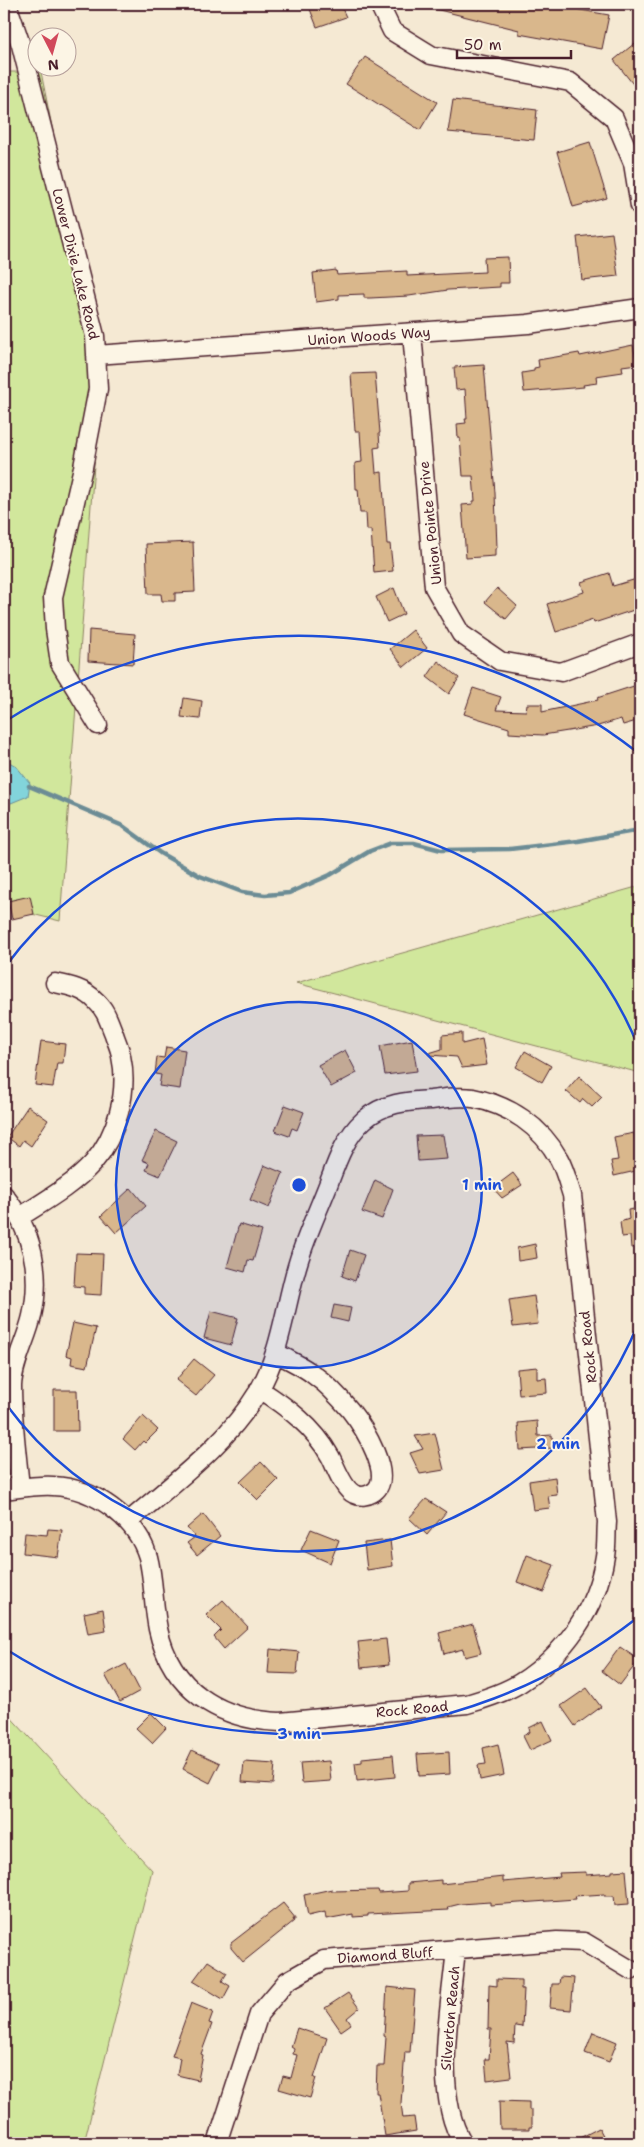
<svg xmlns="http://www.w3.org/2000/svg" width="644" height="2147" viewBox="0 0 644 2147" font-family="'Shantell Sans',sans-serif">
	<rect width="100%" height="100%" fill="#f5e9d3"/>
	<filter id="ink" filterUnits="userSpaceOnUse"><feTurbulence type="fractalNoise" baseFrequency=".02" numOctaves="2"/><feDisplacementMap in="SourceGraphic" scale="10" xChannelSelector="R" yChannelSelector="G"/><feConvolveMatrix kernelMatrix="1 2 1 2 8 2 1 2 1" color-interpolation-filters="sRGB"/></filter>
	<g filter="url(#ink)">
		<!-- green -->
		<path fill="#d1e79c" stroke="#8e8364" d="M4,72H41L101,371L60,921L4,907Z
			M640,886V1073L296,983Z
			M4,1710L152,1870L84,2143H4Z"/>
		<!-- water -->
		<path fill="#82d4db" stroke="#6c8c95" d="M4,759L16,766L30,783L28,796L11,803H4Z"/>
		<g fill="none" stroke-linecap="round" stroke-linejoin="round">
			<!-- stream -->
			<path stroke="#6c8c95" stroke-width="4.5" d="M29,786L123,826L160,853L200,876L242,892L265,895L289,893L330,875L370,851L391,843H414L441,850L510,849L578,841L640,830"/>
		</g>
		<!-- building -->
		<path fill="#d9b78c" stroke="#4a1f2b" d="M308,4H340L346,17L317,27Z
			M431,4H546L609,15L602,49L519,34V30L431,8Z
			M640,39V93L614,60Z
			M365,57L437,102L420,130L346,84Z
			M453,100L537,110L534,140L448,132Z
			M590,142L607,198L573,207L557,152Z
			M612,233L618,276L582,280L577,237Z
			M508,257L509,283H500V287L448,290L409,296L370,298H364V294L339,295V299L316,302L313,273L336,270L337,275L407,271V276L485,272L484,258Z
			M633,345L637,364L622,366L623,372L596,376L597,383L583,385L584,387L524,392L522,373L534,371V368L539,367L538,360L579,353L580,356Z
			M484,365L495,493L497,548L495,549V556L466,558L462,505L473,504V501H475L473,476H463L460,438H458L457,424L466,423L465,419H467L465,389L456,390L454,367Z
			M375,373L380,433H379L380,447L374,448L376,473L382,472L387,544H390L393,571L374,573L371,530H367L366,513H360L358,489H356L355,463L362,462L360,431H355L351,374Z
			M193,542L195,592L175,593V601H162L161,594H148L146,544Z
			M609,573L613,586L640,578V608L594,623L593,620L556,632L547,604L584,592L581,582Z
			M394,588L404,614L387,622L376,597Z
			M497,588L517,606L506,619L485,602Z
			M89,630L135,634L133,664L88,661Z
			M413,630L427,648L404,667L390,649Z
			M438,661L459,678L449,694L427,677Z
			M640,684V720L623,725L621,719L598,726L568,731L543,735L525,734L509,733V728L464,714L473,688L501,697L496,710L526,711L527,704H542V712L598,700L597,698Z
			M184,698L202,701L200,719L181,717Z
			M30,896L34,914L12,919L8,901Z
			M462,1033V1044L482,1039L487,1065L462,1068L457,1057L429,1055V1053L442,1049V1035Z
			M412,1040L417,1071L385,1075L380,1046Z
			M41,1041L65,1044L63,1063H57L53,1087L35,1085Z
			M166,1047L185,1050L180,1089L159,1086L161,1075L155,1074L157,1057L164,1058Z
			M345,1050L357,1073L331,1087L318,1065Z
			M525,1051L551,1066L542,1082L516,1067Z
			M579,1076L602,1097L592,1107L583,1099L580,1103L566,1091Z
			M285,1105L304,1112L297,1130L292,1128L289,1136L275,1131Z
			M28,1106L48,1120L31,1146L23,1140L19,1146L7,1137Z
			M156,1131L177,1141L160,1176L146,1170L149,1163L142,1160Z
			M634,1133L640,1170L614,1176L611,1161L618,1160L614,1137Z
			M443,1135L447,1159L418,1161L416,1136Z
			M264,1165L283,1173L269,1208L250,1200Z
			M513,1173L522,1185L502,1198L493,1188Z
			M375,1180L393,1189L382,1219L362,1212Z
			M131,1188L146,1206L116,1233L101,1216Z
			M640,1208V1247L631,1248L630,1236L622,1237L620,1222L629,1219L628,1210Z
			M239,1224L262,1231L253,1261L248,1260L245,1272L227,1267Z
			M535,1244L537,1258L518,1261L517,1248Z
			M350,1250L364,1255L355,1281L342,1276Z
			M76,1253L103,1254L101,1295L84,1294V1287L74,1286Z
			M534,1296L538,1324L513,1327L509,1300Z
			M334,1305L351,1308L348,1322L331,1318Z
			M211,1311L238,1318L231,1345L204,1338Z
			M73,1323L96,1328L87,1367L71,1364L72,1357L66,1355Z
			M194,1359L214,1375L196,1396L176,1380Z
			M537,1367V1379L546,1378L547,1393L519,1395L517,1369Z
			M54,1390H77L78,1431H54Z
			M143,1416L158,1430L145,1443L143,1441L135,1450L123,1439Z
			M537,1421L538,1436L552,1435L553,1448L520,1450L518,1423Z
			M435,1433L444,1470L420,1474L410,1453L423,1449L415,1436Z
			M261,1462L278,1480L258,1500L240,1482Z
			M555,1477L557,1495L548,1496L550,1508L533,1510L529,1481Z
			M426,1499L446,1512L427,1535L409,1518Z
			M203,1514L220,1536L197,1555L187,1543L195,1537L187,1528Z
			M48,1529L62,1530L58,1557L23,1553L25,1533L47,1535Z
			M311,1529L339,1540L330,1563L301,1550Z
			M390,1540L393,1566L367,1570L364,1543Z
			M527,1555L554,1565L544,1592L517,1582Z
			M223,1600L248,1627L224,1649L214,1637L221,1630L206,1615Z
			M103,1609L106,1631L88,1634L84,1613Z
			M473,1624L481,1653L465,1657L463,1649L444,1654L439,1633Z
			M386,1639L389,1665L361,1668L358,1642Z
			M620,1647L639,1660L620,1685L602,1671Z
			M270,1649L299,1652L297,1674L268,1673Z
			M126,1664L140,1691L120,1702L105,1675Z
			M587,1688L601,1707L575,1726L561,1706Z
			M151,1713L166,1728L152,1743L136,1728Z
			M543,1721L552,1740L530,1750L523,1736L530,1732L529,1728Z
			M498,1744L504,1775L480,1780L478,1765L486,1764L483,1748Z
			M192,1750L220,1763L210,1783L183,1769Z
			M449,1752L450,1774L419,1776L417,1754Z
			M393,1755L395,1777L357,1781L355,1763L362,1762V1758Z
			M329,1761L331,1781L302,1783L300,1763Z
			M244,1762L275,1764L273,1784L242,1782Z
			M626,1870L629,1904L615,1905L614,1896H604V1894L575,1896L576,1899L505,1904L490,1905V1902L460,1904L448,1907L449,1910L368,1914V1916L353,1917V1914L326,1919L325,1912L308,1916L304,1895L332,1889V1891L378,1890L379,1893L408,1891V1883L441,1880V1884L503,1877V1882L560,1877L559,1873L586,1872V1875L612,1873V1871Z
			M283,1903L296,1919H293L294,1921L243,1962L231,1948V1943Z
			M208,1961L227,1973L222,1981L230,1986L223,1999L193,1981Z
			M560,1977L574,1978L571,2010L550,2008L552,1984H559Z
			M497,1979L521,1980V1989H524L522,2027L515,2026L514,2043L507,2042L511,2077L487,2080L485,2059H489L491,2029H488L489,1985L497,1986Z
			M387,1987L415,1990L410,2052H405L401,2103L403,2118L414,2117L416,2131L385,2136L378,2093H376L377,2066H384L386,2037L384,2036Z
			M348,1993L359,2008L347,2018L351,2024L341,2031L325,2008Z
			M191,2003L213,2012L209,2023L212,2024L201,2054L203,2055L198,2080L177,2075L180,2058L172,2056Z
			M297,2028L327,2038L314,2078H316L310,2098L279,2089L283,2076L291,2078L297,2055L293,2054L294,2049L291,2047Z
			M593,2032L617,2042L609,2062L585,2053Z
			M499,2101L529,2102V2110H532V2127H529V2129H500Z
			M599,2128L607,2143H570Z"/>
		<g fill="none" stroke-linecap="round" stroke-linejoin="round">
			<!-- minor casing -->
			<g stroke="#4a1f2b" stroke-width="21">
				<path id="minor" d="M7,4L21,45L95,336L98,389L83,467L53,597L55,629L60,663L98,725
					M379,4L392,31L431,55L570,82L614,118L633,163L640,206
					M412,333L434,587L461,634L500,661L561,672L640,643
					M96,355L528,324L640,308
					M4,1195C32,1230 42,1272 32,1316C27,1339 13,1362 12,1386C12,1419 17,1455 20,1488
					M20,1217C45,1201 73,1185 93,1163C117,1135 129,1092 121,1056C120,1048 116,1041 114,1034C109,1022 106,1010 96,1001C85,989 70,986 55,983
					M259,1389C287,1407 314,1427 330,1456C336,1467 343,1489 354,1494C360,1497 367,1496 372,1493C397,1479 362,1425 350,1410C340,1398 327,1384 314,1375C303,1366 288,1360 275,1352
					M4,1490C20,1488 37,1485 53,1486C94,1488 136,1517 148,1557C154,1580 153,1605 158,1629C171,1690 220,1720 280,1722L467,1704C485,1699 504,1693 520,1683C564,1655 597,1609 605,1556C607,1545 606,1533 607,1522L572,1195C568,1183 565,1170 559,1159C541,1126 509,1105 473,1098C459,1096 445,1098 431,1100C407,1101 383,1103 364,1120C345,1137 337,1161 328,1185C318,1211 306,1236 298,1263C285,1305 281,1353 258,1392C226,1445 174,1482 128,1522
					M456,1949C451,2005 432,2094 463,2143
					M217,2143L259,2014L287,1981L324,1960L557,1941L584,1942L631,1970"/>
			</g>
			<!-- minor -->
			<use href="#minor" stroke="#fcf5e5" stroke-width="18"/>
		</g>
	</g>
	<!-- distance rings -->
	<circle cx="299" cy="1185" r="183" fill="#1d4ed8" fill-opacity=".12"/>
	<g fill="none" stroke="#1d4ed8" stroke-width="2.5">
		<circle cx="299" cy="1185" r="183"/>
		<path d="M640 1319A366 366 0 0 1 5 1403M5 967A366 366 0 0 1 640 1051"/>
		<path d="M637 1618A549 549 0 0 1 4 1648M4 722A549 549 0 0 1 637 752"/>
	</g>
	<g text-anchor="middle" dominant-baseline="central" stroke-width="4" stroke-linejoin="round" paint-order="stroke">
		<!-- street labels -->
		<g font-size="14" fill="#4a1f2b" stroke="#fcf5e5">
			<text transform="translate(76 264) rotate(76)">Lower Dixie Lake Road</text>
			<text transform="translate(369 336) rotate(-4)">Union Woods Way</text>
			<text transform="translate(430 523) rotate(-96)">Union Pointe Drive</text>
			<text transform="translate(588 1347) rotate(-96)">Rock Road</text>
			<text transform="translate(412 1709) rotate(-5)">Rock Road</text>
			<text transform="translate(385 1955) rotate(-4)">Diamond Bluff</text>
			<text transform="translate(450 2018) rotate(-85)">Silverton Reach</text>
		</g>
	</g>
	<circle cx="299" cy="1185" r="8" fill="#1d4ed8" stroke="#fcf5e5" stroke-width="2.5"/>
	<g font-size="15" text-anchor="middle" font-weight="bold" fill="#1d4ed8" stroke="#fcf5e5" stroke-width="4" stroke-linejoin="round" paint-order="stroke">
		<text x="482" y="1190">1 min</text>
		<text x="558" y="1449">2 min</text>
		<text x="299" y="1739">3 min</text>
	</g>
	<!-- margin -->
	<rect width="644" height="2147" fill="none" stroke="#fcf5e5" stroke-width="20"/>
	<rect x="10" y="10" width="624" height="2127" fill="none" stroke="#4a1f2b" stroke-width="2" filter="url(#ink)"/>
	<!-- north arrow -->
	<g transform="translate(52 52) rotate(174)"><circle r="24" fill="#fcf5e5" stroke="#b59f9b"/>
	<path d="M0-4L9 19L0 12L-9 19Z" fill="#d1495b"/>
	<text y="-8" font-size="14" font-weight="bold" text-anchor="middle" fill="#4a1f2b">N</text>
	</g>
	<!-- scale -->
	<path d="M457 50v8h114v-8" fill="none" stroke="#4a1f2b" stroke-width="2.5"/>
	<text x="464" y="50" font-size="15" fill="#4a1f2b" stroke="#fcf5e5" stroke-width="4" paint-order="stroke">50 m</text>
</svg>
